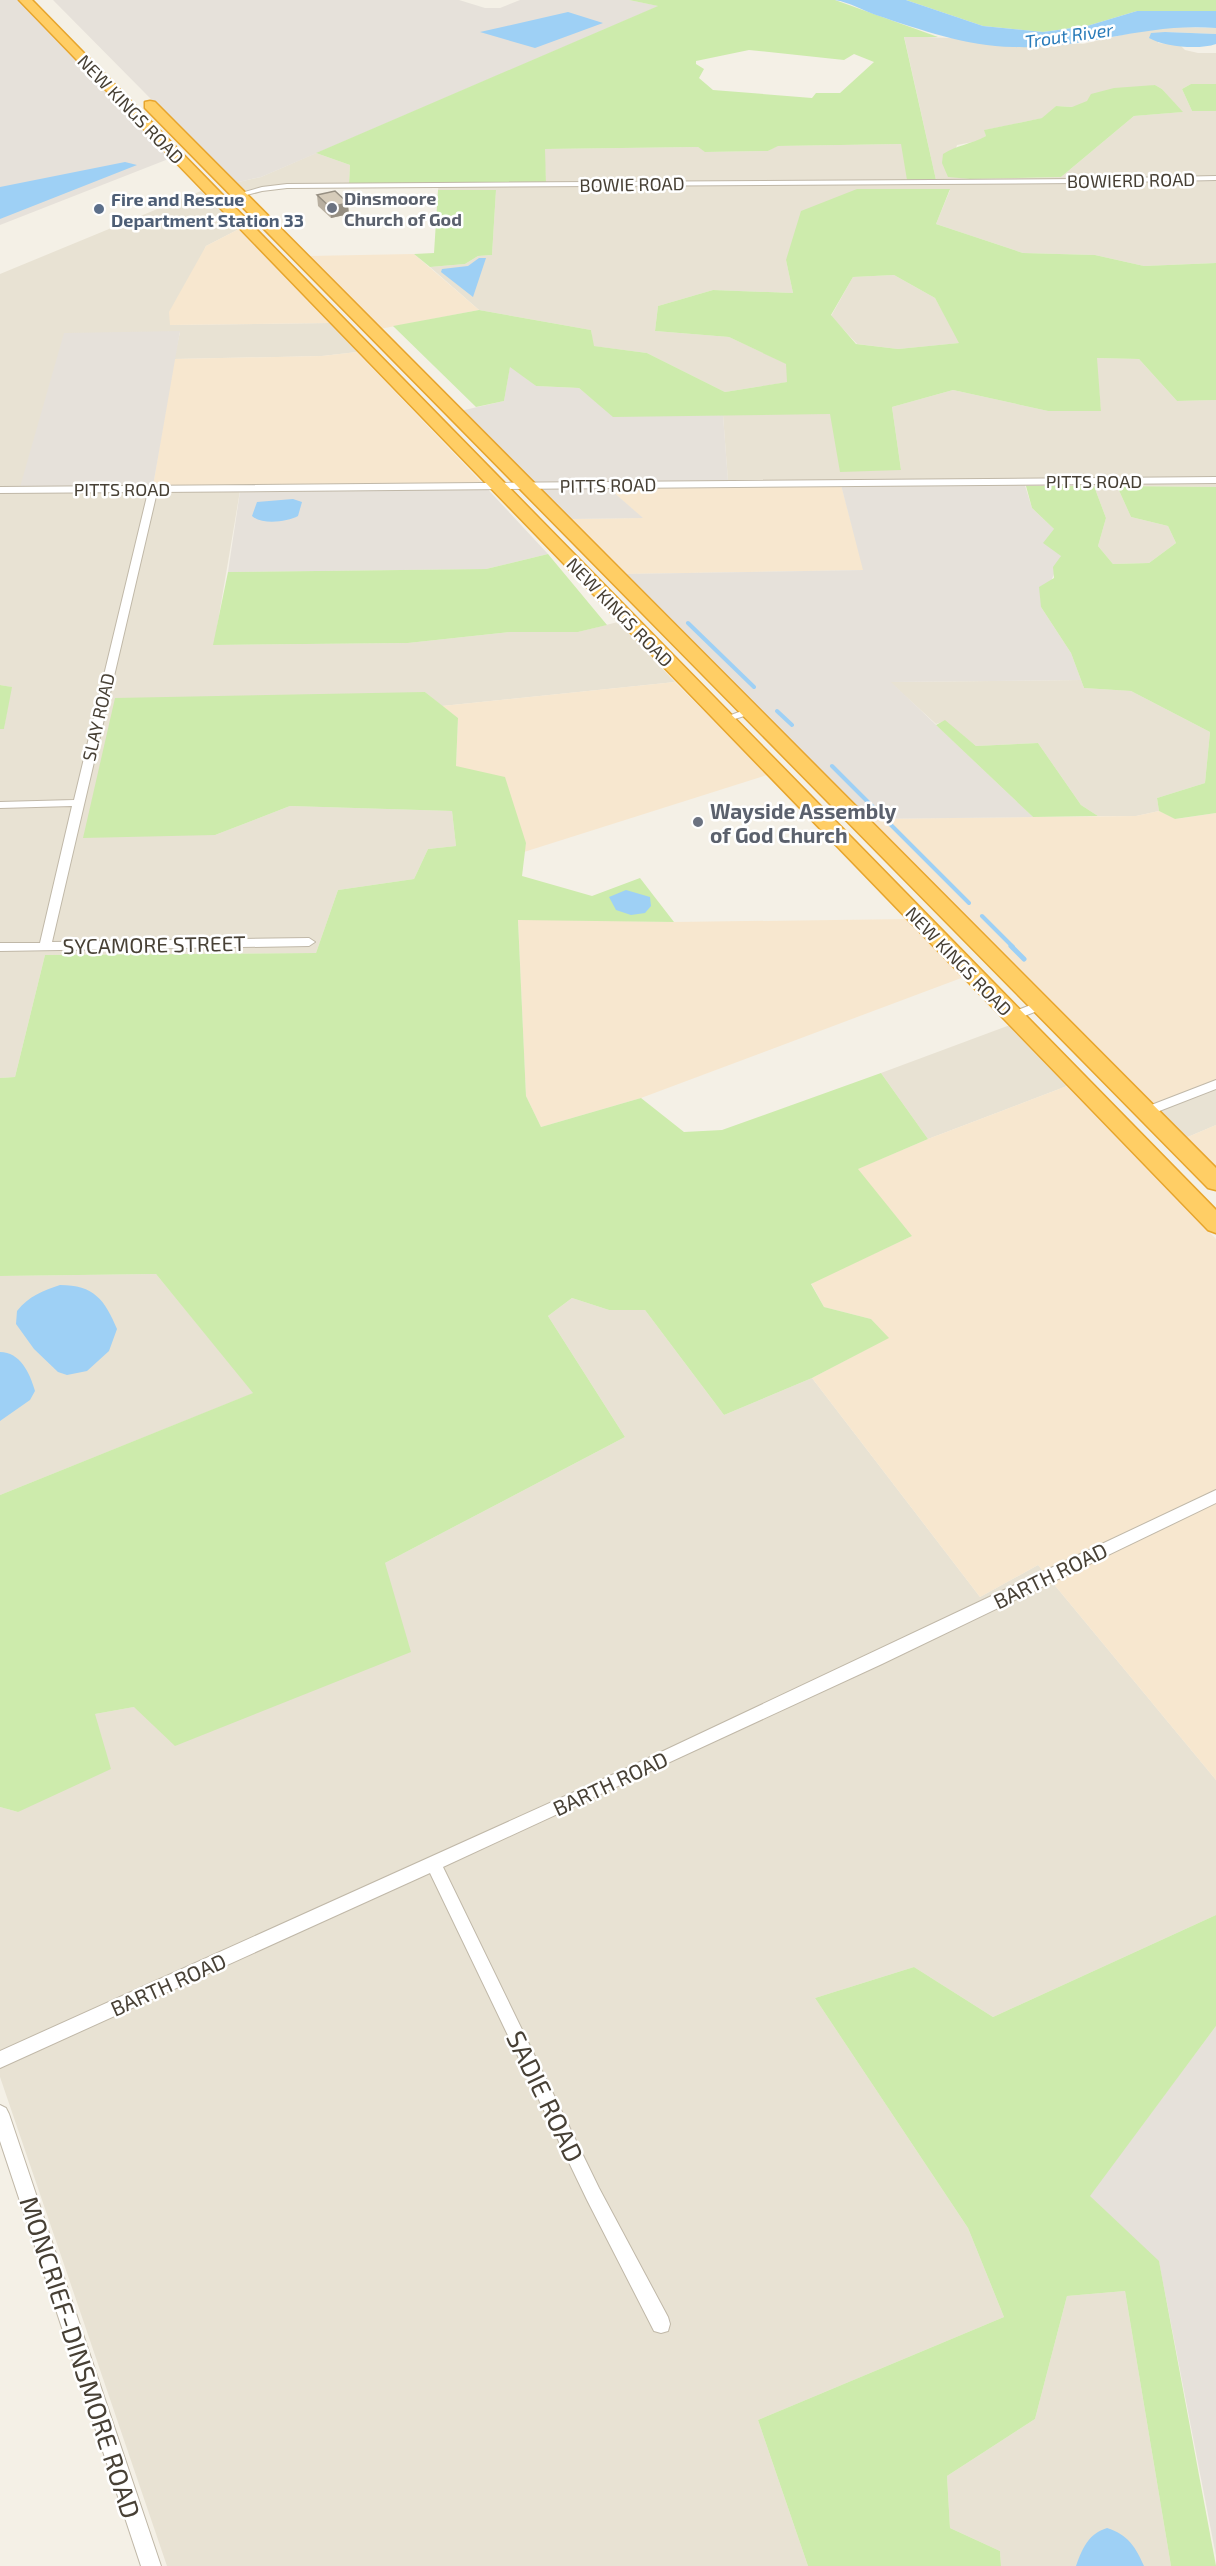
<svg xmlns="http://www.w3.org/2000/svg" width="1216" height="2566" viewBox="0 0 1216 2566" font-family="'Exo 2',sans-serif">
	<rect width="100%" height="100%" fill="#f4f0e6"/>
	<!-- residential -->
	<path fill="#e8e2d3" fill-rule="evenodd" d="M1175,27L1216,28V34L1165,32L1158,43L1180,45L1185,50L1198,53H1216V84H1191L1182,89L1192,111H1216V263L1144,266L1095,255L1023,253L936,224L950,190L786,260L793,293L713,290L658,306L655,331L729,337L787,364L788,382L725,392L647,353L593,346L591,330L479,310L430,267L465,264L478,256L492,255L496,190H438L439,184L546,182L544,149L698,147L706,152L768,151L777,146L901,144L936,180L904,36L1083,44L1139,31ZM1155,85L1162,89L1182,112L1134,116L1061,177L970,179L948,176L957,145L978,141L986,136L985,130L1043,118L1056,106L1073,107Z
		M316,153L350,165L349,184L275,185L242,191L234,183L261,177Z
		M201,191L239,229L206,246L171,325L330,323L357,352L322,356L174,359L180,332L20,487L241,485L214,645L408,643L510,632H578L618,622L675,682L442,706L425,692L215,835L290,806L452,811L456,846L428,849L414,879L338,890L316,953L45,955L15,1077L0,1078V729H4L11,687L0,685V274Z
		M894,275L935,298L960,343L898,349L857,344L831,316L853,277Z
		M1096,358L1139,359L1177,401L1216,400V487L1117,486L1131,517L1168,526L1176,543L1149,563L1113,564L1098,546L1106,518L1094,486H1026L1022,479L728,481L723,415L831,413L901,470L892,407L953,390L1048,411H1101Z
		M1081,680L1084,688L1131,691L1210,732L1205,783L1157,798L1159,811L1136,816H1098L1081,805L1038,743L976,746L945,721L936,724L890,682Z
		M1010,1025L1067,1086L928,1139L881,1073Z
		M1216,1080V1125L1183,1139L1148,1107Z
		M156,1274L254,1393L0,1495V1276Z
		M572,1298L609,1310H645L724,1415L812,1378L980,1597L1038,1565L1216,1780V1915L993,2017L914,1967L815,1998L968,2228L1004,2317L758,2420L808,2566H167L0,2077V1807L18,1812L95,1714L134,1707L385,1563L625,1437L548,1316Z
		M1125,2291L1171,2566H1001L1000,2551L950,2528L947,2476L1035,2419L1067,2296Z"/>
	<!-- commercial -->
	<path fill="#f7e7cf" d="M239,229L330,323L170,325L169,312L206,246Z
		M414,254L479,310L380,329L307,256Z
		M357,352L482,483L153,486L174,359L322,356Z
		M840,481L864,570L624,574L571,519L642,518L602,482Z
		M675,682L767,775L524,852L526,843L456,766L458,718L442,706Z
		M1159,811L1176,819L1216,813V1080L1148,1107L866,819L1136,816Z
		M518,919L674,922L909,919L964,977L641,1098L541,1127L526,1096Z
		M1067,1086L1216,1239V1780L1038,1565L980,1597L812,1378L888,1338L871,1319L824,1307L811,1283L912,1236L857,1169L928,1139Z
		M1216,1125V1172L1183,1139Z"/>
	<!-- industrial -->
	<path fill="#e6e1da" d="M0,0H18L171,158L0,225Z
		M53,0H459L485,8H500L520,0H629L659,6L261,177L234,183Z
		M180,331L153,486L20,487L64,333Z
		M510,366L536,386L579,388L613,416L723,415L728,481L603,483L643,518L571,519L460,411L504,401Z
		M1023,479L1032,508L1054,529L1061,556L1041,607L1071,653L1081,680L891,682L1033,817L866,819L624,574L863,570L840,481Z
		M482,483L548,554L486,569L228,572L241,485Z
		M1216,2026V2556L1159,2262L1089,2196Z"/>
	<!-- green -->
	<path fill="#cdebac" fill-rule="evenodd" d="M629,0H835L938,37H904L936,180H907L901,144L778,146L768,151L705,152L698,147L545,149L546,183L349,184L350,165L316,153L658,6ZM749,50L844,60L854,54L874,62L840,93H816L812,98L713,90L699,78L704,69L696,64V61Z
		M906,0H1216V11H1137L1087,26L1043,32L983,26Z
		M1191,84H1216V111H1192L1182,89Z
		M1155,85L1162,89L1183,112L1134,116L1061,177L970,179L948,177L942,163L943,154C957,145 972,144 986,136L984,130L1042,118L1056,106L1072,107L1087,101L1091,94L1114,88Z
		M857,189H950L936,224L1023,253L1095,255L1144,266L1216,263V400L1177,401L1139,359L1097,358L1101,411H1048L953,390L892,407L901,470L840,472L830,414L613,417L579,388L536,386L510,367L504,401L476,407L393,326L479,310L591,330L594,346L647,353L725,392L787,382L786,364L729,337L655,331L658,306L713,290L793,293L786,260L801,211ZM894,275L935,298L959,343L898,349L856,344L831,315L853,277Z
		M438,190H496L492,255L478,256L465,264L430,267L414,254L434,253Z
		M1026,486H1094L1106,518L1098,546L1113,564L1149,563L1176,543L1168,526L1131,517L1117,486L1216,487V813L1175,819L1159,811L1157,798L1205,783L1210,732L1131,691L1084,688L1071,653L1041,607L1039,587L1054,578L1053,567L1061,556L1043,543L1054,529L1032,508Z
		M548,554L607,625L578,632H510L408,643L213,645L228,572L486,569Z
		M0,685L12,687L4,729H0Z
		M425,692L458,718L456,766L505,777L526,843L522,876L592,896L640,878L674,922L518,920L526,1096L541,1127L641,1098L684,1132L722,1130L881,1073L928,1139L858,1169L912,1236L811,1284L824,1307L871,1319L889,1338L812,1378L724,1415L645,1310H609L572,1298L548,1316L625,1437L385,1563L411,1652L175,1746L134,1707L95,1714L111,1769L18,1812L0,1807V1495L253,1393L156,1274L0,1276V1078L15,1077L45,955L316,953L338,890L414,879L428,849L456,846L452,811L290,806L215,835L83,838L115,698Z
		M945,720L976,746L1038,743L1081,805L1098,816L1033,817L936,725Z
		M1216,1915V2026L1090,2196L1159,2261L1216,2566H1171L1125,2291L1067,2296L1035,2419L947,2476L950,2528L1000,2551L1001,2566H808L758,2420L1004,2317L968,2228L815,1998L914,1967L993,2017Z"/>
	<!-- water -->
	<path fill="#9ed0f5" d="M835,0H906L983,26L1043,32L1087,26L1137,11H1216V28C1145,22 1084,50 1013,47C966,46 921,30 876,15C864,11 849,2 835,0Z
		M568,12L603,23L535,48L480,32Z
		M1165,32L1216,34V44C1199,50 1165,47 1149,38L1151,33Z
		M125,162L137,165L0,219V187Z
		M479,258H486L473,297L441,272L442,269L468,266Z
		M293,499L302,502L298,516C287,522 262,525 252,516L257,502Z
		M626,890L650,897L651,906L645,913L631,915L616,910L609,897Z
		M60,1285C94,1285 105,1300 117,1329L109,1351L87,1371L67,1375L58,1372L34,1349L16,1324L17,1311C29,1296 42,1291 60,1285Z
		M0,1352C20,1352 30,1373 35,1391L30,1400L0,1421Z
		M1107,2528C1128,2535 1135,2546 1144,2566H1076C1082,2549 1088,2534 1107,2528Z"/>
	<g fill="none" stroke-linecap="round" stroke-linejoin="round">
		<!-- stream-far1 -->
		<path stroke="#9ed0f5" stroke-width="4" d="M688,623L754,687
			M777,711L792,725
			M832,766L969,903
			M982,916L1013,947"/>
		<!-- stream -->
		<path stroke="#9ed0f5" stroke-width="5" d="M1011,946L1024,959"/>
		<!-- street casing -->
		<g stroke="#c0b8a8" stroke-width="2">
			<path id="street" d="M1216,176V180L1079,183L287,188L262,191L220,202L216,200L262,187L287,184L1079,179Z
				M1216,477V483L157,492L52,942L309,938L315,942L309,946L0,951V943H40L72,806L0,808V802L74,800L148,492L0,493V487Z
				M750,708L754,709V713L725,722L720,719Z
				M1041,1001L1045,1002L1047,1005L1045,1008L1014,1020L1008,1016L1010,1013Z
				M1216,1080V1089L1149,1115L1145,1116L1139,1112L1141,1109Z
				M1216,1490V1503L882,1664L443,1867L599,2188L668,2317L670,2324L668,2331L661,2333L654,2331L587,2200L430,1873L0,2068V2051L625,1769Z
				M0,2105L6,2108L9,2114L161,2566H141L0,2141Z"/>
		</g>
		<!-- highway casing -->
		<g stroke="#e7a52d" stroke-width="3">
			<path id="highway" d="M19,0H32L1216,1210V1233L1208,1230Z
				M150,101L155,102L1216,1168V1190L1208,1188L145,108V102Z"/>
		</g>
		<!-- street -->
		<use href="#street" fill="#fff" fill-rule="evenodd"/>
		<!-- highway -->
		<use href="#highway" fill="#ffce65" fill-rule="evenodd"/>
	</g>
	<!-- wall -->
	<path fill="#b8afa0" d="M317,195L349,214L331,218L318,206Z"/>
	<!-- shaded-wall -->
	<path fill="#968f82" d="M348,203L349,214L331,218L330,207Z"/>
	<!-- building -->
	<path fill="#d6ccba" stroke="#968f82" stroke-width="1.5" d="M335,191L348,203L330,207L317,195Z"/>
	<!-- markers -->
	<g fill="#6b7280" stroke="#fff" stroke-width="2">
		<circle cx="332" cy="208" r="6"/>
		<circle cx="698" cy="822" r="6"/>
	</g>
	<circle fill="#5c6f8a" stroke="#fff" stroke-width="2" cx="99" cy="209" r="6"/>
	<g text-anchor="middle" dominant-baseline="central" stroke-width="5" stroke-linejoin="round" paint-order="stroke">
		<!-- far-water labels -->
		<g font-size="18" font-style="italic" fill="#277ab9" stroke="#fff">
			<text transform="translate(1069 35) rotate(-8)">Trout River</text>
		</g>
		<!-- far-street labels -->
		<g font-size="18" fill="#474035" stroke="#fff">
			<text transform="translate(131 109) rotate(46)">NEW KINGS ROAD</text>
			<text transform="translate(1131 180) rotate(-1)">BOWIERD ROAD</text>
			<text transform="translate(632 184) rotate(-1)">BOWIE ROAD</text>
			<text x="1094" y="481">PITTS ROAD</text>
			<text transform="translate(608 485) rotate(-1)">PITTS ROAD</text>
			<text x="122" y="489">PITTS ROAD</text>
			<text transform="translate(620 612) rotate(46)">NEW KINGS ROAD</text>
			<text transform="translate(98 717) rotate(-77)">SLAY ROAD</text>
			<text transform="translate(959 961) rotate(46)">NEW KINGS ROAD</text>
		</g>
		<!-- far-worship labels -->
		<g font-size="18" font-weight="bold" fill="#5b616d" stroke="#fff" text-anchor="start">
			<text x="344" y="198">Dinsmoore<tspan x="344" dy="21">Church of God</tspan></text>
		</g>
		<!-- far-service labels -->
		<g font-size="18" font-weight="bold" fill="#4e5e75" stroke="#fff" text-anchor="start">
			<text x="111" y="199">Fire and Rescue<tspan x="111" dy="21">Department Station 33</tspan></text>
		</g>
		<!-- worship labels -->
		<g font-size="21" font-weight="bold" fill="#5b616d" stroke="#fff" text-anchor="start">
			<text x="710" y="810">Wayside Assembly<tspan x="710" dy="24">of God Church</tspan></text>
		</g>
		<!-- street labels -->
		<g font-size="21" fill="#474035" stroke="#fff">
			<text transform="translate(154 944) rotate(-1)">SYCAMORE STREET</text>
			<text transform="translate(1050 1575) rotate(-26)">BARTH ROAD</text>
			<text transform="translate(610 1783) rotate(-25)">BARTH ROAD</text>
			<text transform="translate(168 1984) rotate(-24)">BARTH ROAD</text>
		</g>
		<!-- near-street labels -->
		<g font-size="26" fill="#474035" stroke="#fff">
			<text transform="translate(546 2096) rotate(64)">SADIE ROAD</text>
			<text transform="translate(81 2357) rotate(72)">MONCRIEF-DINSMORE ROAD</text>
		</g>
	</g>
</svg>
